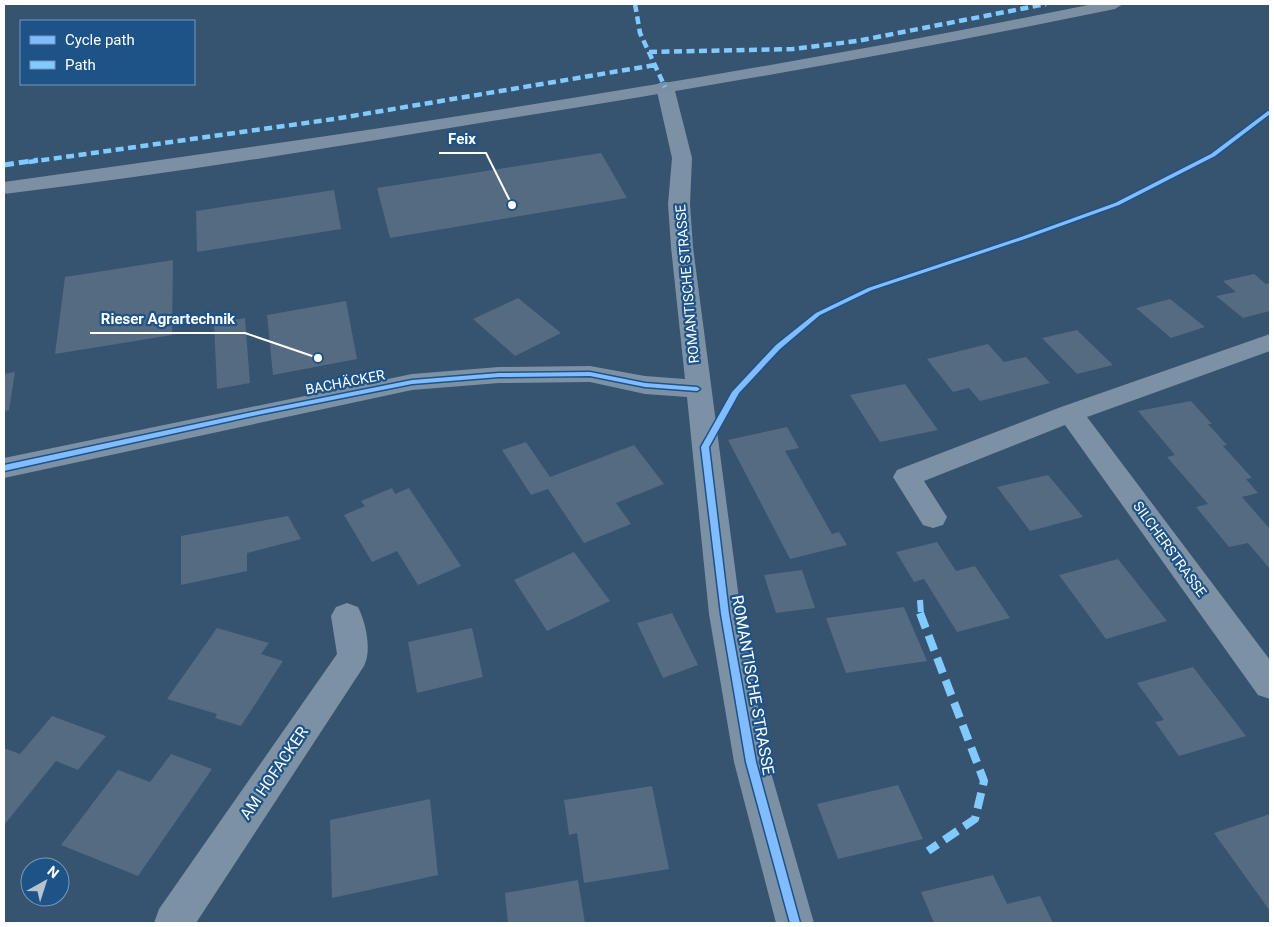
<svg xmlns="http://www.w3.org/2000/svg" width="1274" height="927" viewBox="0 0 1274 927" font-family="Roboto,sans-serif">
	<rect width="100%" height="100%" fill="#365370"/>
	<!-- building -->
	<path fill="#546b82" d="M601,153L627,198L390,238L377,188Z
		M334,190L341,229L197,252L196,211Z
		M173,260L172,335L55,354L65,277Z
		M1254,274L1266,284L1270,283V311L1243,318L1216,296L1236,292L1223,281Z
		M518,298L561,333L515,356L473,319Z
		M1170,299L1205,327L1171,338L1136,308Z
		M346,301L357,359L273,375L267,315Z
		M245,318L250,383L217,389L214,323Z
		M1077,330L1113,365L1077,374L1042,338Z
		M988,344L1004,362L1026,357L1050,383L980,401L969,388L953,392L927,359Z
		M15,372L9,410L4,411V374Z
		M905,384L938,430L880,442L850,395Z
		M1191,401L1212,424H1208L1227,445L1223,446L1252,478L1246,479L1258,493L1242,497L1270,529V569L1248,543L1229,547L1196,507L1208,504L1167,457L1175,455L1138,411Z
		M787,427L799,448L785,451L832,534L839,532L847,545L790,559L728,440Z
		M526,442L550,477L634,445L664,484L616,503L631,524L584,543L548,489L531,495L502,450Z
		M1048,475L1083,517L1030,531L997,487Z
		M392,488L395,494L409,488L461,566L418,585L397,551L372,562L344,515L365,506L361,501Z
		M288,516L301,539L247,553V571L181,585V536Z
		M937,542L956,571L975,566L1010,618L957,632L924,579L914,582L896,552Z
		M574,552L610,601L547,631L514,580Z
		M1118,559L1167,621L1106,639L1059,575Z
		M802,570L815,608L776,613L764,575Z
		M904,607L927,661L846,673L826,618Z
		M672,613L698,665L663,678L637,623Z
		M217,628L269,643L261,654L283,661L241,726L215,718L217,714L167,699Z
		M472,628L483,677L417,693L408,642Z
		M1193,667L1246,736L1179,756L1155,722L1164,720L1137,683Z
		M52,716L106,736L78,770L56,761L4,825V748L20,754Z
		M171,754L212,769L138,876L61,845L118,770L150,782Z
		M898,785L923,839L838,859L817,804Z
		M652,786L669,869L584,883L577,833L569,835L564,800Z
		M430,799L438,875L332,898L330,820Z
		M1270,814V911L1214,833Z
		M993,875L1007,904L1040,896L1053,923H934L921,892Z
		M578,880L585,923H508L505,893Z"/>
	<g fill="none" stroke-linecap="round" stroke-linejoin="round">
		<!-- minor -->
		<path fill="#7d91a5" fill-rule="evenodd" d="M665,82L671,83L674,87L692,158L690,204L693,247L741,614L768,762L814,923H776L734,762L709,614L687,397L645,394L590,382L499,383L412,390L4,478V458L412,374L499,367L590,366L645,376L685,379L671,247L668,204L672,158L656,87L659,83Z
			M1270,334V351L1087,417L1270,660V699L1258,695L1065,425L924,481L947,517L943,525L933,528L923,525L893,477L897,470L1061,407Z
			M347,603L358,607C366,623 372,650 364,666L196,923H154L159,909L337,654L331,616L336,607Z"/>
		<!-- major -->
		<path fill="#7c8fa3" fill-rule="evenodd" d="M1093,4H1123L1115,9C902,53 689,90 474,124C318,150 161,175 4,194V182C368,131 732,78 1093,4Z"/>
		<!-- quiet-far3 -->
		<path stroke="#80caff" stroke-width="4.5" stroke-dasharray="8 4.5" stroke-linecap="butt" d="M635,4L640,33L665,87
			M649,52L793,49L857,41L1046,4
			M29,162L334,119L655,65"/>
		<!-- quiet-far2 -->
		<path stroke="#80caff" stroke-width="5" stroke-dasharray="10 5" stroke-linecap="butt" d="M4,165L38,160"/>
		<!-- quiet-far1 -->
		<path stroke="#80caff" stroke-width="6" stroke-dasharray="12 6" stroke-linecap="butt" d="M920,600L921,614"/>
		<!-- quiet -->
		<path stroke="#80caff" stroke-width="8" stroke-dasharray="16 8" stroke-linecap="butt" d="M920,613L984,781L975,819L928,851"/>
		<!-- cycleway casing -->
		<g stroke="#1e5388" stroke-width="3">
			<path id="cycleway" d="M1268,111H1270V114L1215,156L1119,205L1025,239L872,290L820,315L780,349L739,393L709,447L729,614L756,762L800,923H790L746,762L721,614L701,447L732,392L776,345L816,313L868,288L1021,237L1115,203L1211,154Z
				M590,372L645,383L697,387L700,389L697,391L645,387L590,376L499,377L412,384L262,414L4,471V465L262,410L412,380L499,373Z"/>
		</g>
		<!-- cycleway -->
		<use href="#cycleway" fill="#80bcff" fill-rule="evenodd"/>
	</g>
	<g text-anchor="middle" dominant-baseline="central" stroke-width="4.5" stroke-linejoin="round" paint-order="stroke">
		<!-- street labels -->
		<g font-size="14" fill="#fff" stroke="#1e5388">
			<text transform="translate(687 284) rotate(-95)">ROMANTISCHE STRASSE</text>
			<text transform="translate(345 382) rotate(-11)">BACHÄCKER</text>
			<text transform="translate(1170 549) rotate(54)">SILCHERSTRASSE</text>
		</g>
		<!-- near-street labels -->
		<g font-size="16" fill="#fff" stroke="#1e5388">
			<text transform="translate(753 685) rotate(80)">ROMANTISCHE STRASSE</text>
			<text transform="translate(274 773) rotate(-56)">AM HOFACKER</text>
		</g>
	</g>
	<!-- callouts -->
	<path fill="none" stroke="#fff" stroke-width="2" d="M512 205L486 153H439M318 358L245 333H90"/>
	<g fill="#fff" stroke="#1e5388" stroke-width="2">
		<circle cx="512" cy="205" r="5"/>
		<circle cx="318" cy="358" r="5"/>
	</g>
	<g font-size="15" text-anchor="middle" font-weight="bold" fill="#fff" stroke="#1e5388" stroke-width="4.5" stroke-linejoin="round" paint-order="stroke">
		<text x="462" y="144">Feix</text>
		<text x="168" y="324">Rieser Agrartechnik</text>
	</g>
	<!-- border -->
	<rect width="1274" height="927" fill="none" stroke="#ffffff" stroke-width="10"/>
	<!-- legend -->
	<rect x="20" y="20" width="175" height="65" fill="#1e5388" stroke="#7898b8"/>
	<rect x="30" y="36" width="25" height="8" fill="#80bcff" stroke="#7898b8"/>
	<text x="65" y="45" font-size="15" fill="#ffffff">Cycle path</text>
	<rect x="30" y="61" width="25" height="8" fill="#80caff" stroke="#7898b8"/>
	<text x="65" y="70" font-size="15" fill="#ffffff">Path</text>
	<!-- north arrow -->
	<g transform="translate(45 882) rotate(39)"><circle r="24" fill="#1e5388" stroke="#7898b8"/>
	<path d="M0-4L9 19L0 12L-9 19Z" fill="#b9c3cd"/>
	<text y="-8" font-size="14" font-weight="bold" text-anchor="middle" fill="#ffffff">N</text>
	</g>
</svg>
